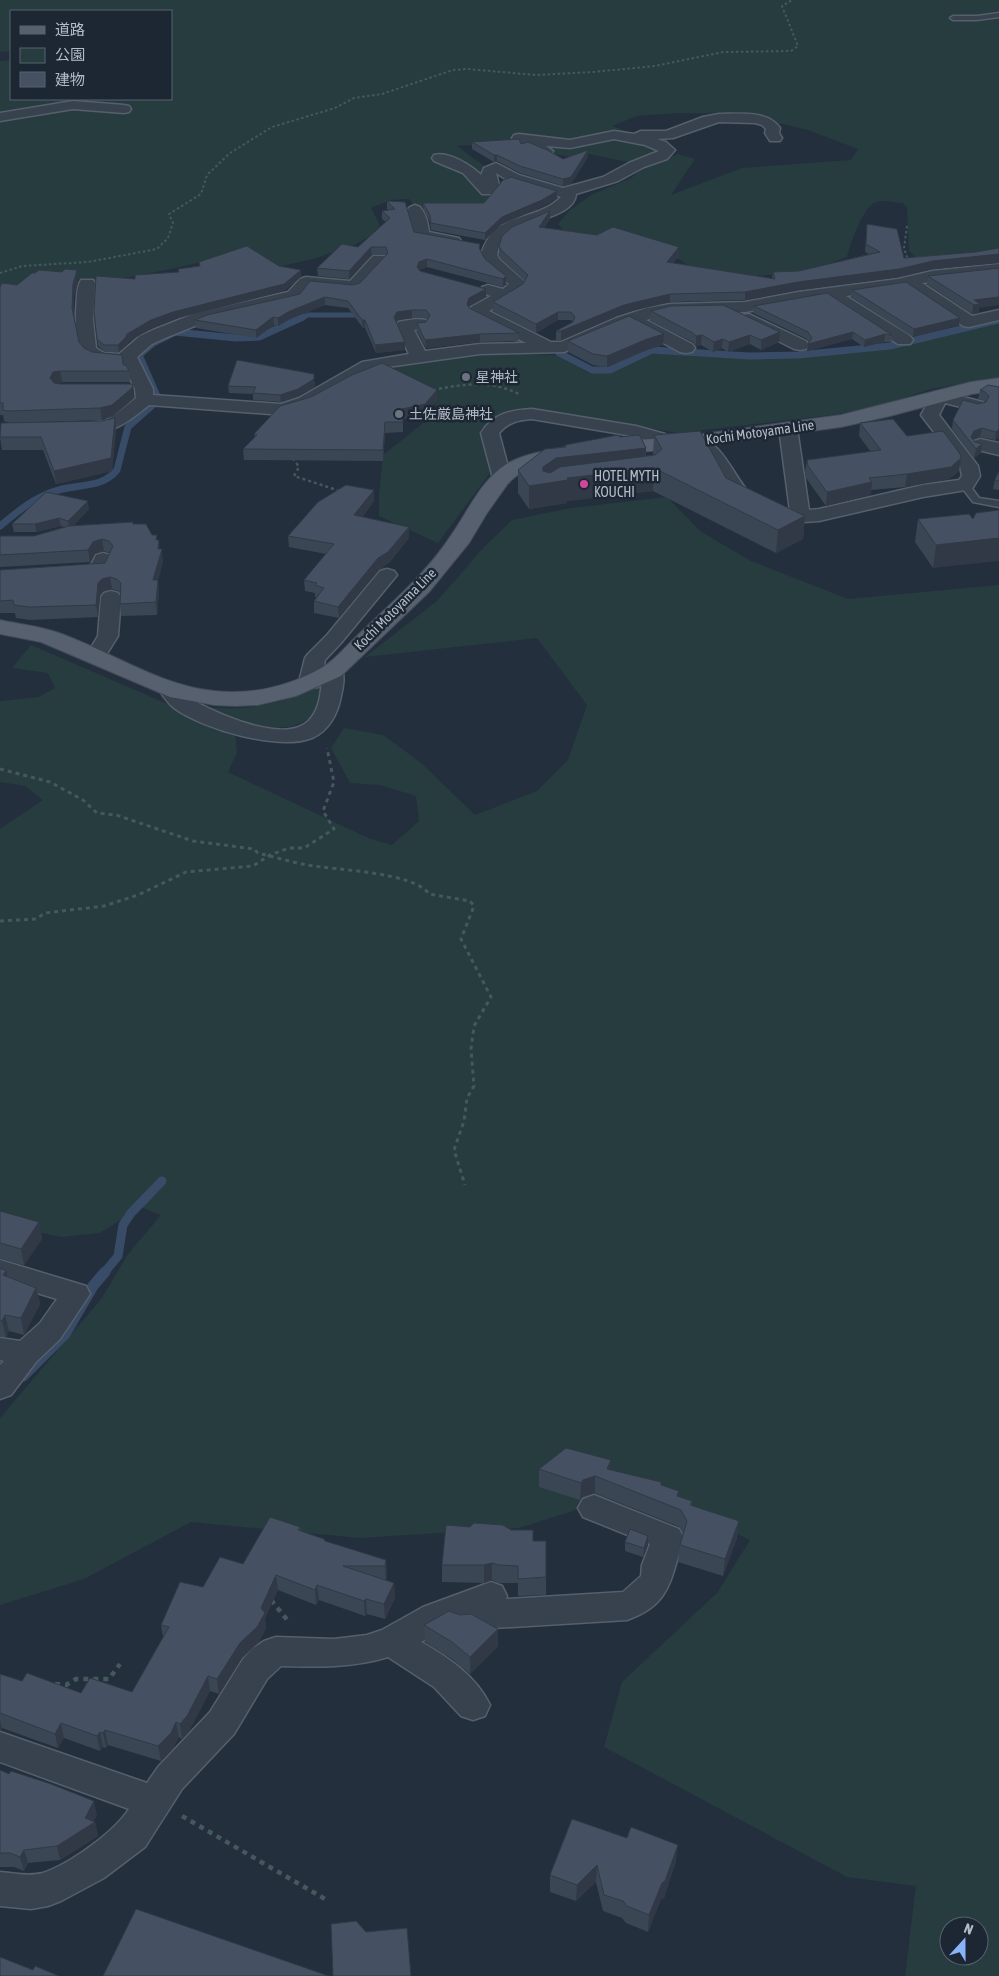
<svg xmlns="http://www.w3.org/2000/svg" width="999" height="1976" viewBox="0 0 999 1976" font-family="'Asap Condensed','Noto Sans JP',sans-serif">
	<rect width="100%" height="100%" fill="#242f3e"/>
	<!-- green -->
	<path fill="#263c3f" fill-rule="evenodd" d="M0,0H999V249L920,262L909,251L907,208L903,203C895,203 883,199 876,202C863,206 850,245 847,257L801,274L707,277L677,258L571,240L558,224L569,211L591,195L631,178L645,167L678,154L695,159L671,195L742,168L851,160L858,149L808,130L740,114L678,113L637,116L612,126L651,140L663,150L638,161L627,162L589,154L571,157L491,144L457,146L484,166L491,197L481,209H417L409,199L391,200L371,208L382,230L354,245L313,259L268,269L265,257L246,251L176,268L100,283L57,276L15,292H0V61L11,60V99H171V11H11V51L0,52Z
		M999,323V377L931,389L878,406L832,415L678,433L526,409C508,413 494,417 480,430L493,469L438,543L379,516V496L383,455L441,409L420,394L390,367L467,355L503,353L556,355L589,373L614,372L654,353L741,359L785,358L885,349Z
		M667,497L700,531L751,561L848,599L999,585V1976H905L916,1886L847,1877L604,1747L622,1682L717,1593L750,1540L642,1489L519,1528L360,1538L191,1522L84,1579L0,1605V1418L102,1298L128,1254L161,1215L141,1207L100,1233L61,1237L0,1225V829L43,800L25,786L0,782V701L39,697L55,688L48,673L12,668L31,645L235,733L237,753L228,772L368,838L392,845L419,821L416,796L380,785L350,783L331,748L344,728L383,735L420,762L475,815L537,791L568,760L587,705L537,638L365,657L437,601L484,547L512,520L571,508ZM949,1926H979V1956H949Z
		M324,685C318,753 237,724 198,705C241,715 284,702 324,685Z"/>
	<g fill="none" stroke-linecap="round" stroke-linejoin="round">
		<!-- stream-far3 -->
		<path stroke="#394c67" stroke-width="5" d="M300,319L308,315H364"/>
		<!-- stream-far2 -->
		<path stroke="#394c67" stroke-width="7" d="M508,334L526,343
			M559,353L592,370H610L652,350L749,356L798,355L890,346L999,320
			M0,526C16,513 32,499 52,492C74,483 101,490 117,470L128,427L154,404L157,396L139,355L153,343L175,332L236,338L259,337L303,317"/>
		<!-- stream-far1 -->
		<path stroke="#394c67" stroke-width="9" d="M104,1273L118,1256L123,1225L131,1213L162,1181"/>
		<!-- stream -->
		<path stroke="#394c67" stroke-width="11" d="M23,1376L65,1334L93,1286L105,1272"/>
		<!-- lane casing -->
		<g stroke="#565f6c" stroke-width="3">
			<path id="lane" d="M999,13V17L977,20H953L950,18L953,16H977Z
				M965,482L968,483L979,498L999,501V507L973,502L960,485Z"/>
		</g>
		<!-- street casing -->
		<g stroke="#565f6c" stroke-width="3">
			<path id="street" d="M73,101L124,105L129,106L131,109L129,112L124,113L73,109L0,121V113Z
				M719,114C739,114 767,110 780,128L779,133L782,138L780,141H770L765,133L766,129L762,125L755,123L719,122L673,138L657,139L666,142L675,150L667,159L644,167L618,181L576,194C575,219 518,220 503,240C499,244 498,250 497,255L500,260L526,283L522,291L489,311L551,342H561L616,318L647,308L670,304L745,302L798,292L898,279L932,271L999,264V274L922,283L972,316L999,310V320L969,327L963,326L906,287L846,296L910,336L913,340L910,344H898L827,298L745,312L670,314L646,320L692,344L695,348L692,352L686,353L680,352L630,325L564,352L480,354L380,368L311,406L283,415L149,405C127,423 106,439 76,432L73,428L76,424L105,421L116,414L136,398L135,389L123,364C81,369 75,346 76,311C77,301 76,287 81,280H93L95,283L93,319L96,348L104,353L119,354L140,336L153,330L196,313L288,292L300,279L306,277L350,281L373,256H385L387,259L360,289L354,291L310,287L300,300L207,321L165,338L152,344L137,357L153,389V395L281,404L299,398L362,362L409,354L396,326L398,322C407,320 417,318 426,320L428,324L426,328L414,330L425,351L480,344L526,343L471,315L469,311L471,307L491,296L482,293L480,290L482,287L488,285L503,289L509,284L487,266L481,255C494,209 534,224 561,197L509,181L496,173L500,189L492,194H482L463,173L434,161L432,158L434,155C448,151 471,165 481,175L484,168L496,163L519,175L563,188L603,177L629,163L659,151L645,145L614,139L570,148L546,146L553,151L551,154L546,155L514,141L512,138L514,135L519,134L570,140L614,131L634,134L641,131H666L703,117Z
				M415,205L420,207C426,214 428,223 429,232L459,238L461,241L459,244L453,246L415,238L407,210L410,207Z
				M749,314L806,341L809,345L806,349L800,350L794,349L743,323L741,319L743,315Z
				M940,391L983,402L986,406L983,410L977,411L945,403L939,415L978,466L980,476L972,489L923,497L819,521L788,523L757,514L738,504L702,453L688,444L685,440L688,436L694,435C724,442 732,475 751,495C760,504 778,509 790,511L779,428L782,424L788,423L794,424L797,428L809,510L819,509L923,485L959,480L962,476L960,466L921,415L934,392Z
				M532,409L636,426L665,434L672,445L669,449L663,451L657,449L652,442L633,436L532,419C519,420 508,422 499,433L511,478L509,482L502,484L495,482L493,478L481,433C493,414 510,410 532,409Z
				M980,439L999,443V455L974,449L971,445L974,441Z
				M103,553L110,555L113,559L106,574L72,578L65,576L62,572L65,568L91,565L96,555Z
				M387,569L394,571L397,575L341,643L325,660L323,670L326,667L333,665L340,667C346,674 343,687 341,696C338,713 329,731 312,738C278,751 203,729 174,708C168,703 163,696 159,690L162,685C181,681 180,694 194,701C219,714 289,747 311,718C320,707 321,691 322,678V674L318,687L310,688L302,687L299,682L305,658L308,654L327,635L380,571Z
				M111,591L118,593L121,597L118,636L103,660L96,662L89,660L86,656L98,636L101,597L104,593Z
				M0,1260L86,1286L90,1294L60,1339L36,1362L11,1395L0,1399V1365L4,1361L0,1360V1338L20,1341L40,1323L57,1299L0,1282Z
				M594,1495L679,1529L684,1538C670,1577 673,1604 627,1620L460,1630L449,1626L421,1642C448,1657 476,1676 490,1705L485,1716L473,1720L461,1716L434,1687L388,1657C352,1668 318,1667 281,1666L267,1679L234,1734L182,1789L145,1847L104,1878L61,1901L48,1906L31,1909L0,1906V1872C14,1873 29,1877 43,1873C70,1864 114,1832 129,1809L0,1762V1732L147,1783L158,1767L210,1712L243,1659L252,1649L264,1641L276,1637L334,1639L367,1635L382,1630L423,1607L480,1586L491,1582L502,1586L507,1596L506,1599L623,1592L641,1576L642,1565L650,1544L583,1517L578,1508L583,1499Z"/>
		</g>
		<!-- primary casing -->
		<g stroke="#414a57" stroke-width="2">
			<path id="primary" d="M999,378V390L972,394L890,416L841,427L681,449L608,454L601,452L598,448L601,444L608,442L681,437L841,415L971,382Z
				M566,447L573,449L576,453L573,457L536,466L520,473L509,482L487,513L469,543L429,592L341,676L296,696L258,705L236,706L214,705L170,697L41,642L0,634V620C18,624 38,626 56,632C109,650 157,685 214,691C253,695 290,686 323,667C335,660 346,646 357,636C390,604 427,573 452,534C468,511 481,481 505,465C522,454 546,451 566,447Z"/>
		</g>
		<!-- path-far3 -->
		<path stroke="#44595c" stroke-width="2" stroke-dasharray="2.5 2.5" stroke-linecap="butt" d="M907,226L904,248L908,260
			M0,273L22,266L88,262L157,249L168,238L173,223L169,214L201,194L207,175L230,153L272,127L335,108L354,98L382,94L453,70L467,69L536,75L593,72L655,66L723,52L791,51L798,46L782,6L792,0"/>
		<!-- path-far2 -->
		<path stroke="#44595c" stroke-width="2.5" stroke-dasharray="3 3" stroke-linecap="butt" d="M433,390C463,384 491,380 519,394
			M293,458L299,467L294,476L340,491"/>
		<!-- path-far1 -->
		<path stroke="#44595c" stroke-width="3" stroke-dasharray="4 4" stroke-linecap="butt" d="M0,769L50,782L83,800L97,813L116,815L193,841L254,849L258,853C274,857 291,862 307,865C335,870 414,872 429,894L470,901L474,906L461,939L491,997L474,1026L471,1049L474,1086L467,1098L464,1121L454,1150L465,1185
			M0,921L36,919L45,913L104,906L138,895L186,872L253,866L270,855L289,848H304L334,829L323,811L334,782L327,748"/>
		<!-- path -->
		<path stroke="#44595c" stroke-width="4.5" stroke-dasharray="5 5" stroke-linecap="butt" d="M271,1600L289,1622
			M55,1684L66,1685L76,1679H109L120,1664
			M182,1816L325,1899"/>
		<!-- lane -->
		<use href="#lane" fill="#38414e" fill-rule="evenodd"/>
		<!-- street -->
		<use href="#street" fill="#38414e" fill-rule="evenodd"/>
		<!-- primary -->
		<use href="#primary" fill="#56606e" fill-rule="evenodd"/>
	</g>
	<!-- wall -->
	<path fill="#3b4654" d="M472,142L521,144L563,159L588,157L571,184L563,186L520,173L497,161L494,162L472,149Z
		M557,191V198L542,207L502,224L485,240L431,230L430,222L424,210L423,203H484Z
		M387,201L405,202L414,232L480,244V249L485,259L506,276V284L503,287L427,267L419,270L420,271L486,289V297L469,306V308L519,333L518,341L480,342L426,348L417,331V323L426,322L427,320L426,318H412L398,320L396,322L405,350L376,353L365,328H363L348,308L325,305L290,319L278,326L274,325L256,338L196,328L195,320L360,283L386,255H372L349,279L318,276L317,268L358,247L386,222L382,219V211L388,210L387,209Z
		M550,211V219L544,228L679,247V256L673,263L772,278L773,272L799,271L869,254L865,252L867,224L904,258L976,252L999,248V263L932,269L898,277L798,290L745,300L670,302L623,313L561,340H556V331L573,322L571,320H558L536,333L493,311V302L523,284L525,281L501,259L499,255V246Z
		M199,262L279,266L301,277L284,291L174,319L152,328L128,342L127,345L119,352H105L98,346L94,312L135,279L178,272V269L199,266Z
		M928,276L979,308V313L972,314L927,284Z
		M78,281L74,296V316L79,342L84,348L92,352L123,365L129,371L130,382H62L56,384L134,396L133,399L113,416L102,420L42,422L116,430L112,471L56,484L43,450H2L0,437L9,423L4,421L3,415H0V287L17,285Z
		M852,290L959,325L913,337L851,297Z
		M754,306L892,335L891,342H884L864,347L852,339L807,351L808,344L809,342L807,339L753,313Z
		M651,311L780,332L779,342L761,350L750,344L728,352L722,348L713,352L701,345L696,346L693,342L650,321Z
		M664,334L663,345L647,350L607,367L593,365L568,352V341Z
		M315,382L314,387L298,396L281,402L253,400V394L229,393L228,386Z
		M999,387V437L995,440L980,437L973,440L975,442L982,444L981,453L974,458L952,429L953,420L978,404L985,403L983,400L978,399L980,390Z
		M311,397L437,400L425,415L403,419V432L385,433L383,461L244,460L243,449L255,437L254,434Z
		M860,423L907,436L959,471L949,479L905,487L871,490V495L826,506L806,478L805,473L807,460L871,452L859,436Z
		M654,435L726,478L805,516L803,539L776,553L653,491L567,501V503L529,509L518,493V470L565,447V445L620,437L646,448V456L653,455Z
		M999,471V490L993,489L995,480Z
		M374,490V501L362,517L409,538L389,563L379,570L339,618L314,613V601L317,597H315V593L305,591L304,580L326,554L289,547L288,536Z
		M89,509L73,526L134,524L152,535L157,540L163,561L158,580L159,592L157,615L121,616L120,604V593L119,591L112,589L103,591L100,596L98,617L31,620L16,618L15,613H0V570L105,563L110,553L104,551L94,554L90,562L0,567V536H34L64,527L61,526L36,532H14L12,524Z
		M918,519H973L933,568L915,542Z
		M0,1211L39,1222L42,1239L24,1265L0,1259Z
		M0,1268L8,1277L36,1288L40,1304L24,1335L9,1331L6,1337H0Z
		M611,1460L610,1470L661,1485L679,1497L692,1501V1506L739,1521L737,1538L723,1576L678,1562L680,1545L683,1534L680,1527L595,1493L582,1497L580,1500L539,1487V1469Z
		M300,1527L301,1531L325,1541L386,1560L387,1576L386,1580L394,1583L395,1598L385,1619L367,1614L365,1616L319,1600L316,1605L278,1590L265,1618L266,1628L259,1642L242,1658L219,1694L210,1691L189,1731L182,1739L179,1737L173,1748L161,1761L108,1745L106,1748L103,1747L100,1751L64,1738L58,1748L2,1728L0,1730V1674L22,1681L81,1693L132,1692L163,1637L161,1625L203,1587L243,1564Z
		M648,1536V1545L643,1557L625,1551V1542Z
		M533,1541L546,1577V1595L518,1596V1583H499L492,1580L484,1583L442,1582V1565Z
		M424,1625L498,1646L470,1674L452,1659L425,1642Z
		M0,1770L97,1815L93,1822H95L98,1836L60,1860L28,1863L24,1871L14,1867H0Z
		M572,1819L676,1861L664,1898L661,1899L648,1932L626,1923L622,1918L603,1911L596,1882L576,1901L550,1892V1875Z"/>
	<!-- shaded-wall -->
	<path fill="#303945" d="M588,150V157L571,184L563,186V179Z
		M494,155H497V161L494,162Z
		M557,191V198L542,207L502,224L485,240V233L502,217Z
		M550,211V219L539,236V227Z
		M371,247L372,255L349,279V271Z
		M679,247V256L666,270L667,262Z
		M999,254V263L932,269L898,277L798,290L745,300V292L798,282L933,261Z
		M427,259V267L419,270L417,267L419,262Z
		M77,270L78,281L74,296V319L72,308L73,284Z
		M301,270V277L284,291L174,319L152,328L128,342L127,345L119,352L118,345L127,334L151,320L173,312Z
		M506,276V284L503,287V279Z
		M486,289V297L469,306L467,312V304L469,298Z
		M670,294V302L623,313L561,340V331L624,305Z
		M325,297V305L290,319L278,326V318L290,311Z
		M999,297V305L979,308V313L972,314L974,300Z
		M412,310V318L398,320L394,325V317L397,312Z
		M558,312V320L536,333V324Z
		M273,317L274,325L256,338V330Z
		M960,318L959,325L913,337L914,329Z
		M362,320H365V328H363Z
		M780,332L779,342L761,350V340Z
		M853,332L852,339L807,351L808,344Z
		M480,334V342L426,348L425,340Z
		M664,334L663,345L647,350L607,367V356L647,339Z
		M885,334L884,342L864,347L865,340Z
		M702,335L701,345L696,346V336Z
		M750,335V344L728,352L729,342Z
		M723,339L722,348L713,352L714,342Z
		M405,342V350L376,353L375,345Z
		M60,371L62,382L54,384L50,378L53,372Z
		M314,374V387L298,396L281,402L280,395Z
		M133,384L134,396L133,399L113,416L102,420L100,408Z
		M437,390V400L425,415L402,419V409Z
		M115,418L116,430L112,471L56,484L54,471Z
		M385,422V433L383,461V450Z
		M982,428L980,437L972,440L971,437L974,431Z
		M999,429V437L995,440L996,432Z
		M982,444L981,453L974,458L976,449Z
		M646,448L645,469L654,468L653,491L567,501V503L529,509V486L543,467L556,458Z
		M961,458L959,471L949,479L905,487L907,474Z
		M872,482L871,495L826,506L827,492Z
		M374,490V501L354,526V515Z
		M88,501L89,509L70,529L68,521Z
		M805,516L803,539L776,553L778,530Z
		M59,518L61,526L36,532L35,524Z
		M409,527V538L389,563L379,570L339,618L338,607L378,558Z
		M999,538V561L933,568L936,545Z
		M102,539L104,551L94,554L90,562L88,550L93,542Z
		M159,540L160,552L162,549L163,561L158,580L159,592L157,615L153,580Z
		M110,577L112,589L103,591L100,596L98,617L96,605L98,583L102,579Z
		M39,1222L42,1239L24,1265L21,1249Z
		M6,1271L10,1287L3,1275Z
		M36,1288L40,1304L24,1335L21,1318Z
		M5,1315L9,1331L6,1337L2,1321Z
		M611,1460L610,1478L607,1469Z
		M595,1476V1493L582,1497L580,1500L581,1483L583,1480Z
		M739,1521L737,1538L723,1576L725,1559Z
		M648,1536V1545L643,1557L644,1548Z
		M386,1560L387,1576L386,1581L385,1566Z
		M492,1563V1580L484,1583V1565Z
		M276,1575L278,1590L265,1618L266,1628L259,1642L242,1658L219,1694L217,1679L261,1608Z
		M394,1583L395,1598L385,1619L384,1604Z
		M317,1585L319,1600L316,1605L315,1590Z
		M366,1599L367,1614L365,1616L364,1601Z
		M498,1629V1646L470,1674V1657Z
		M208,1676L210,1691L189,1731L182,1739L180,1724Z
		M0,1720L2,1728L1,1730L0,1728Z
		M176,1722L179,1737L173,1748L161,1761L158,1746Z
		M61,1723L64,1738L58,1748L55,1734Z
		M105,1730L108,1745L106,1748L103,1733Z
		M100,1732L103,1747L100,1751L97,1736Z
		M94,1801L97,1815L92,1825L95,1822L98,1836L60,1860L57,1846L85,1818Z
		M678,1845L676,1861L664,1898L661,1899L648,1932L649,1915Z
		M24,1850L28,1863L24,1871L20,1857Z
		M597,1865L596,1882L576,1901L577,1885Z"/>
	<!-- building -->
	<path fill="#455162" stroke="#303945" d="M519,139L521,144L528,142L547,150L563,159L588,150L571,177L563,179L520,166L497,155H494L472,142Z
		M511,177L557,191L542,200L502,217L485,233L431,223L430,215L423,203H484L503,180Z
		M387,201L405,202L414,232L480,244L479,248L485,259L506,276L503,279L427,259L419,262L417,267L420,271L486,289L469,298L467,304L469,308L519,333L480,334L425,340L417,323L426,322L430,315L426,310H412L397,312L394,317L405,342L375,345L365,320H362L348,301L325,297L290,311L278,318L273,317L256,330L195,320L207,315L300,294L310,281L353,285L360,283L388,253L386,247H371L349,271L317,268L342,244L358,247L390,218L382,211L395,209Z
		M550,211L539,227L597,235L613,227L679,247L667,262L775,279L773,272L799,271L880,252L866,244L867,224L897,229L904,258L976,252L999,248V254L933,261L899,269L798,282L745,292L670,294L624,305L561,331H556L573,322L575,317L571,312H558L536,324L493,302L523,284L528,275L501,250L499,246L502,236L512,227Z
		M247,246L279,266L301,270L284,284L173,312L151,320L127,334L126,337L118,345H104L97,339L94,312L96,276L135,279V275L179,272L178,269L200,266L199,262Z
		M999,268V297L974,300L980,304L974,305L928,276Z
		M65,269L77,270L73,284L72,308L79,342L84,348L92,352L122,355L123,365H126L129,371H60L53,372L50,378L54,383L60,384H133L132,388L112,405L100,408L8,411L3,410V403H0V287L2,283L17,285L32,273H35L39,270L62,272Z
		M906,282L960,318L914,329L852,290Z
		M827,293L892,335L885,334L865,340L853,332L808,344L812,338L808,332L754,306Z
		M723,305L780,332L761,340L750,335L729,342L723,339L714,342L702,335L696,336L693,333L651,311L671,306Z
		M629,316L664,334L647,339L607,356L593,354L568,341Z
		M237,360L314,374V379L298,389L280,395L253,393L256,387L228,386Z
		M382,363L437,390L425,404L402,409L403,422H385L383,450L243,449L257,435L254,434L280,406L311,397L352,375Z
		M988,385L999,387V429L996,432L982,428L974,431L971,437L975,442L982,444L976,449L953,420L963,400L978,404L986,402L989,396L985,392L980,390Z
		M115,418L111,458L54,471L41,437H0L1,423L102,421Z
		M893,419L907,436L943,431L960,454L961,458L951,467L907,474L869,478L872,482L827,492L808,466L807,460L881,450L860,423Z
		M700,431L726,478L805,516L778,530L654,468L567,478L568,480L529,486L518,470L545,449L566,447L565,445L618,435L620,437L637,435L640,436L646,448L556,458L543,467V471L550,473L560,467L655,455L662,449L654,435Z
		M999,471V481L995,480Z
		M346,485L374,490L354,515L409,527L388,552L378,558L338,607L314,601L324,588L315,585L317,583L304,580L334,544L288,536L318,502Z
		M46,492L88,501L68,521L59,518L35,524H12Z
		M999,510V538L936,545L918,519L969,514L973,519L976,513Z
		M133,522V524H146L152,535H157L156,540H159L158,549H162L153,580H158L156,602L120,604L121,583L117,579L110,577L102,579L98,583L96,605L29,607L14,605L13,600L0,601V570L105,563L113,546L109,541L102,539L93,542L88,550L0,555V536H34L69,526Z
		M0,1211L39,1222L21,1249L0,1243Z
		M0,1268L6,1271L3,1275L36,1288L21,1318L5,1315L2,1321L0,1320Z
		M566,1448L611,1460L607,1469L661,1482V1485L679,1491L677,1496L692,1501L690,1505L739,1521L725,1559L680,1545L687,1521L681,1510L595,1476L583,1480L581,1483L539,1469Z
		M270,1517L300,1527L298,1530L324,1539L325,1541L386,1560L385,1566H343L394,1583L384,1604L366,1599L364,1601L317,1585L315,1590L276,1575L261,1608L265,1613L257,1627L240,1643L217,1679L208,1676L187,1716L180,1724L176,1722L171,1733L158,1746L105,1730L103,1733L100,1732L97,1736L61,1723L55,1734L0,1713V1674L22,1681L27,1673L81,1693L90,1678L132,1692L169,1627L161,1625L180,1582L203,1587L220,1557L243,1564Z
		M474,1523L503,1525L511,1530H533V1541H546V1577L518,1579V1566L499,1565L492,1563L484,1565H442L446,1525L470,1527Z
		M630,1529L648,1536L644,1548L625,1542Z
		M449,1611L460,1615L471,1614L498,1629L470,1657L452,1642L424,1625Z
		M0,1770L9,1774L11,1771L51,1784L94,1801L85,1818L95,1822L57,1846L24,1850L20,1857L10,1853H0Z
		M572,1819L627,1838L631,1827L678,1845L665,1881L662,1883L649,1915L627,1906L623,1901L604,1895L597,1865L577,1885L550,1875Z
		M136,1909L329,1976H103Z
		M356,1921L366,1932L407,1928L411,1976H333L331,1924Z
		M0,1957L33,1970L35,1966L59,1976H0Z"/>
	<!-- markers -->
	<g fill="#6b7280" stroke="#1d2633" stroke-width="2">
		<circle cx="466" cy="377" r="5"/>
		<circle cx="399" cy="414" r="5"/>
	</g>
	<circle fill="#d1479c" stroke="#1d2633" stroke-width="2" cx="584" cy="484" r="5"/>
	<g text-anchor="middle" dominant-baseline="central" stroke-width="5" stroke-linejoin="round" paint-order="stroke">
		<!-- far-poi labels -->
		<g font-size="14" fill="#b4bcc9" stroke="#1d2633" text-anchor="start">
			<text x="476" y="377">星神社</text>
			<text x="409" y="414">土佐厳島神社</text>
			<text x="594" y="476">HOTEL MYTH<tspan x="594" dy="16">KOUCHI</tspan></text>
		</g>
		<!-- far-street labels -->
		<g font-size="14" fill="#b4bcc9" stroke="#1d2633">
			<text transform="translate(760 432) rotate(-8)">Kochi Motoyama Line</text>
			<text transform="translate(395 609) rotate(-45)">Kochi Motoyama Line</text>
		</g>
	</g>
	<!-- legend -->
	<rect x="10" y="10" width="162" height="90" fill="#1d2633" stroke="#59626f"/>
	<rect x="20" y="26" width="25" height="8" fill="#56606e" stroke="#59626f"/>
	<text x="55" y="35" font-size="15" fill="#b4bcc9">道路</text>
	<rect x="20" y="48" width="25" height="15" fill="#263c3f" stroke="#59626f"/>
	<text x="55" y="60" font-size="15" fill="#b4bcc9">公園</text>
	<rect x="20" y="72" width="25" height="15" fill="#455162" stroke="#59626f"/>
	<text x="55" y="85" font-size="15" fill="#b4bcc9">建物</text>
	<!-- north arrow -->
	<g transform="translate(964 1941) rotate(21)"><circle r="24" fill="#1d2633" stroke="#59626f"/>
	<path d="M0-4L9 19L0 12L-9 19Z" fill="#8ab4f8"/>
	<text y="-8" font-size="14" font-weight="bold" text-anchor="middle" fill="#b4bcc9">N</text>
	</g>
</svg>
